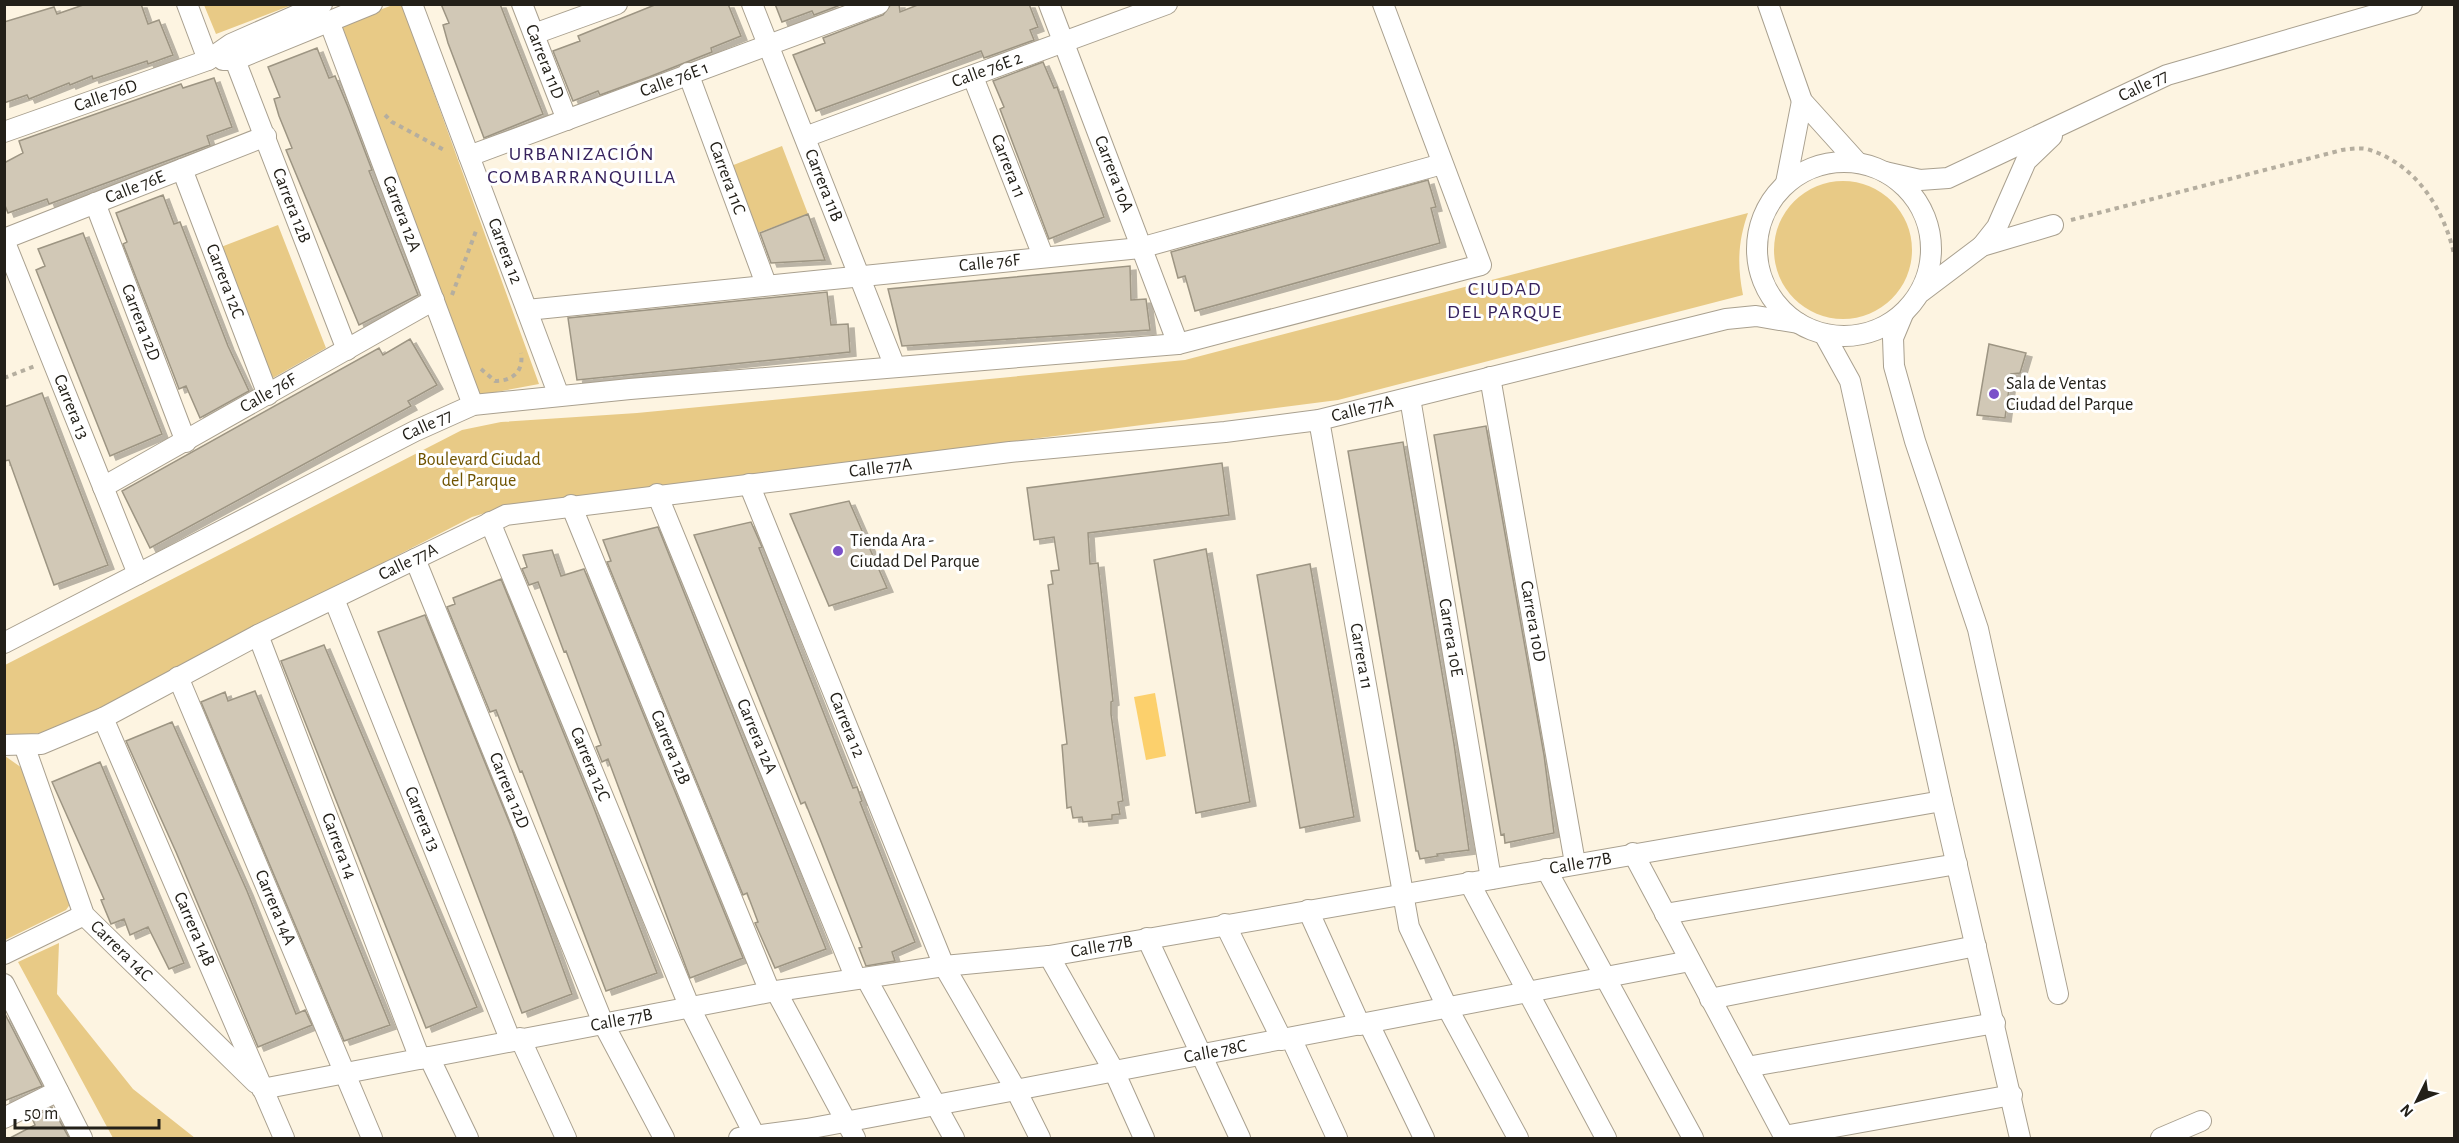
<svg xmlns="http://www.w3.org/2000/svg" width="2459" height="1143" viewBox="0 0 2459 1143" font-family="'Alegreya Sans',sans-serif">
	<defs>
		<filter id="shadow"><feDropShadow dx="6" dy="4" stdDeviation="0" flood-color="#0004"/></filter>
	</defs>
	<rect width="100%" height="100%" fill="#fdf4e1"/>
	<!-- green -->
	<path fill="#e8ca86" d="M204,5H292L216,34Z
		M393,5H402L539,384L480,395L341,24Z
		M782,146L808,214L757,233L731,166Z
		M1774 250a69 69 0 1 1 138 0a69 69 0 1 1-138 0Z
		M1748,213C1738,241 1737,265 1743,295L1338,400L508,506L472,517L55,731L16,736L5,735V665L462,430L501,422L637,413L1185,360Z
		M278,225L326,348L271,379L221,247Z
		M5,756L22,768L76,896L66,910L5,940Z
		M59,943L57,994L133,1089L195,1138H113L18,962Z"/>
	<!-- water -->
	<path fill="#fcd06c" d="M1155,693L1166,756L1146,760L1134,697Z"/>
	<!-- building -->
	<path fill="#d1c8b6" stroke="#9d9583" stroke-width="1.5" filter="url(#shadow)" d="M86,4H141L148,24L159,20L173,55L148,64L147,61L93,79L92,76L70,85L69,83L29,99L27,95L4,103V22L54,7L57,14Z
		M441,4H500L543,114L484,138L448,43L443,25L449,23Z
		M657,4H728L741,36L711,48L712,52L649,77L600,95L598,91L573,101L553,51L580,41L578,36Z
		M775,4H843L814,15L812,11L782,22Z
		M891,4H899L900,12L920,4H1029L1038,27L1030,30L1034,40L984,58L981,51L816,111L793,55L825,43L823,38L883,15Z
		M317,48L329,78L335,76L348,107L372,170L369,171L418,295L359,325L286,150L292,148L279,116L274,99L280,97L268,67Z
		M1043,62L1054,88L1057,87L1104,217L1049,239L1000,109L1004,107L993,81Z
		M214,78L232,127L207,136L210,145L49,204L47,199L8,213L4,203V163L23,153L19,141L181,84L183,88Z
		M1428,180L1436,207L1431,208L1440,243L1195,311L1185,276L1178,278L1171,252Z
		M163,195L174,224L180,222L228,346L249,391L200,418L186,386L179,389L176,381L123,244L127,242L116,213Z
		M808,214L825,260L771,263L760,233Z
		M83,233L162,434L110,456L36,270L45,266L38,249Z
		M1130,266L1131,300L1146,299L1150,330L902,346L888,289Z
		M827,292L831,325L848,324L850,352L577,380L568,318Z
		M410,339L437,385L408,401L411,406L150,548L122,491L379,348L383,355Z
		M1989,344L2026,353L2020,373L2011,374L2005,418L1977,415Z
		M42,393L108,565L54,585L9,460L4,461V407Z
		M1486,426L1544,755L1554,833L1505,843L1504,834L1501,835L1434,435Z
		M1403,442L1454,744L1469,850L1437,854L1438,856L1420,859L1418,851H1416L1348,451Z
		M1222,463L1229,515L1088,533L1090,564L1098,563L1113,701L1111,702V714L1123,801L1118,802L1120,814L1112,815V819L1083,822L1082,817L1073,818L1071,807L1067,808L1062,745L1067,744L1048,585L1053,584L1051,571L1059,570L1054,537L1034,540L1027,488Z
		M849,501L887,588L829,606L790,514Z
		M751,522L762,547L759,548L853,788L857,787L862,801L860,802L915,942L892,952L895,961L866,966L859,948L862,947L820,839L805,802L801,804L694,535Z
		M658,527L826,949L775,968L755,923L758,922L747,893L743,895L607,562L611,561L603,540Z
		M1206,549L1250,802L1196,813L1154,560Z
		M552,550L561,576L584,569L743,958L690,978L608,759L602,762L596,747L601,745L566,651L564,652L538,582L529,585L522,569L527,567L523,555Z
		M1310,564L1354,817L1300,828L1257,575Z
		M501,579L592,803L657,973L606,991L522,771L520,772L496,710L490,712L447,607L455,604L453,598Z
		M425,615L512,829L572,994L522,1013L378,632Z
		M324,645L477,1007L426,1028L281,661Z
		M255,691L390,1025L344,1041L201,702L225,692L228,701Z
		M172,722L247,891L296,1014L305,1010L312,1025L258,1047L176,852L126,741Z
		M100,762L184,963L169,969L148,927L130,935L124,919L111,924L101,900L104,899L52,782Z
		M4,1012L42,1086L4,1101Z
		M52,1107L69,1138H10L35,1125L32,1118Z"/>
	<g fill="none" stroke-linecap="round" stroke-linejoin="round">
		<!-- minor casing -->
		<g stroke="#a9a08f" stroke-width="22">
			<g id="minor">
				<path d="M187,4L208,60"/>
				<path id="s1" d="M412,4L559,396"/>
				<path id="s2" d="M522,4L567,120"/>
				<path id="s3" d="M752,4L895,367"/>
				<path id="s4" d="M1049,4L1178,344"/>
				<path d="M1768,4L1802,101L1857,162"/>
				<path id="s5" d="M329,21L473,405"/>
				<path d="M534,34L617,4"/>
				<path d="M223,60H235L372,4"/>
				<path id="s6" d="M235,60L347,350"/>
				<path id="s7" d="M688,73L766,284"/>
				<path id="s8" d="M973,77L1043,256"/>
				<path id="s9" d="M4,132L208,60L231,44L322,4"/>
				<path id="s10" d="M805,137L1167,4"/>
				<path id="s11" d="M469,156L879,4"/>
				<circle cx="1844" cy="249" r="87"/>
				<path id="s12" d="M182,169L268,395"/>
				<path id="s13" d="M1885,172L1920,180L1948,178L2167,75L2412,4"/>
				<path d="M1786,183L1802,101"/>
				<path id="s14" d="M95,203L186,442"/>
				<path id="s15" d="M4,239L266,136"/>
				<path id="s16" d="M4,240L138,574"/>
				<path d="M1982,246L1997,227L2026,161L2052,136"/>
				<path d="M1921,292L1982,246L2053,225"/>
				<path id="s17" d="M527,310L1140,248L1442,164"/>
				<path d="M1903,314L1893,338L1894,366L1915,441L1978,629L2058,994"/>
				<path d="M1824,334L1850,381L1942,801L2020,1138"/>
				<path id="s18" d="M1490,377L1575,863"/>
				<path id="s19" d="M1410,398L1491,879"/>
				<path id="s20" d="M1319,420L1409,927L1448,1009L1518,1138"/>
				<path id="s21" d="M749,484L944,966L1016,1090L1040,1138"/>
				<path id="s22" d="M103,487L434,300"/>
				<path id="s23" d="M657,494L856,979"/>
				<path id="s24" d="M571,505L770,992"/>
				<path id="s25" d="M490,522L690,1008L756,1138"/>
				<path id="s26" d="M415,559L603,1023L664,1138"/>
				<path id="s27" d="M334,599L510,1039"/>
				<path id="s28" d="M258,635L420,1059"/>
				<path id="s29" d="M4,643L415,431L473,405L630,389L1178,344L1481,265L1383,4"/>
				<path id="s30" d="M178,677L372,1138"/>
				<path id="s31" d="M103,718L284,1138"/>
				<path id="s32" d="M4,745L41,744L103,718L258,635L506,515L1010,452L1225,432L1319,420L1726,319L1756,316L1798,323"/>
				<path id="s33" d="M24,745L84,915L256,1083"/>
				<path d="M1633,853L1785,1138"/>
				<path d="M1546,869L1693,1138"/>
				<path d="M1469,882L1606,1138"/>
				<path d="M1308,910L1360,1025"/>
				<path d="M1665,914L1957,864"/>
				<path d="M1225,924L1282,1040"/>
				<path d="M1147,938L1240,1138"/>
				<path d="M4,954L84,915"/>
				<path d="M1049,956L1114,1071L1144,1138"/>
				<path d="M866,978L954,1138"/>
				<path d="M4,984L82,1138"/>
				<path d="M776,991L855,1138"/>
				<path d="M1710,999L1976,946"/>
				<path d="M1369,1024L1424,1138"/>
				<path d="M520,1038L566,1138"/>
				<path d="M1291,1038L1337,1138"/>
				<path d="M429,1057L468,1138"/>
				<path d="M1747,1067L1995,1023"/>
				<path id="s34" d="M262,1089L770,992L944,966L1049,956L1942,801"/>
				<path d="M4,1118L58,1091"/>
				<path d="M1784,1136L2012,1095"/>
				<path id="s35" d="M739,1138L807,1129L1016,1090L1690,961"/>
				<path d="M2161,1138L2201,1121"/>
			</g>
		</g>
		<!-- path -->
		<path stroke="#b5ae9f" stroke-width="4" stroke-dasharray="4.5 4.5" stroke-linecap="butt" d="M385,115L392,122L446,151
			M2071,220L2342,150C2351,149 2362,147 2370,150C2416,165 2444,209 2454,254
			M452,295L476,231
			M481,369L495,381C512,381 524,372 521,353
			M4,378L35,366"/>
		<!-- minor -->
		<use href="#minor" stroke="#fff" stroke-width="20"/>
	</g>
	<!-- markers -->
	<g fill="#7a50c9" stroke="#fff" stroke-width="2">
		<circle cx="1994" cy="394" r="6"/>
		<circle cx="838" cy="551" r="6"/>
	</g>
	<g text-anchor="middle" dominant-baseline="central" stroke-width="6" stroke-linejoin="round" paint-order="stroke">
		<!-- street labels -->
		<g font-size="18" fill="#232019" stroke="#fff">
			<text stroke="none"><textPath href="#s2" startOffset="62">Carrera 11D</textPath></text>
			<text stroke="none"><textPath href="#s10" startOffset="194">Calle 76E 2</textPath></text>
			<text stroke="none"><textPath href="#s11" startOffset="219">Calle 76E 1</textPath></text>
			<text stroke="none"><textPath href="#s13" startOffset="280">Calle 77</textPath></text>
			<text stroke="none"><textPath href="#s9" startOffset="108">Calle 76D</textPath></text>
			<text stroke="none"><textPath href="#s8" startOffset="96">Carrera 11</textPath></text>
			<text stroke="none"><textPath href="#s4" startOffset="182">Carrera 10A</textPath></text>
			<text stroke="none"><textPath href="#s7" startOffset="112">Carrera 11C</textPath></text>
			<text stroke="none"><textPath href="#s3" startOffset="195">Carrera 11B</textPath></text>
			<text stroke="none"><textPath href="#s15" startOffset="141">Calle 76E</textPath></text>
			<text stroke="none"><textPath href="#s6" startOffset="156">Carrera 12B</textPath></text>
			<text stroke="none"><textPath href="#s5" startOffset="206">Carrera 12A</textPath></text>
			<text stroke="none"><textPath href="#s1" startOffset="264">Carrera 12</textPath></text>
			<text stroke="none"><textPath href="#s17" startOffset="465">Calle 76F</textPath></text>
			<text stroke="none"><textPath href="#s12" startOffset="120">Carrera 12C</textPath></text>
			<text stroke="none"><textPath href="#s14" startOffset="128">Carrera 12D</textPath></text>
			<text stroke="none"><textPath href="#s22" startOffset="190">Calle 76F</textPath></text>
			<text stroke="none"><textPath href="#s16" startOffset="180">Carrera 13</textPath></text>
			<text stroke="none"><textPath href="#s32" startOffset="1419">Calle 77A</textPath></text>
			<text stroke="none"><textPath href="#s29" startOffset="476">Calle 77</textPath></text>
			<text stroke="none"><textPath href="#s32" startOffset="933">Calle 77A</textPath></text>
			<text stroke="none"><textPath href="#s32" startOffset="447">Calle 77A</textPath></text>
			<text stroke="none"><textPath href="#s18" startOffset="248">Carrera 10D</textPath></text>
			<text stroke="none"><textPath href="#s19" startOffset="243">Carrera 10E</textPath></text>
			<text stroke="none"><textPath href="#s20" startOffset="240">Carrera 11</textPath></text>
			<text stroke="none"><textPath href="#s21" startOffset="260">Carrera 12</textPath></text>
			<text stroke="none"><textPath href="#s23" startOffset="262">Carrera 12A</textPath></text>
			<text stroke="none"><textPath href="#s24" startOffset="262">Carrera 12B</textPath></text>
			<text stroke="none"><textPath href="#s25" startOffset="262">Carrera 12C</textPath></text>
			<text stroke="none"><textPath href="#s26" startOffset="250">Carrera 12D</textPath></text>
			<text stroke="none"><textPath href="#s27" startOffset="237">Carrera 13</textPath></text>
			<text stroke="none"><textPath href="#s28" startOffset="226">Carrera 14</textPath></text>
			<text stroke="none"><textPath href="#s34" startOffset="1338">Calle 77B</textPath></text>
			<text stroke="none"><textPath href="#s30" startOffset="250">Carrera 14A</textPath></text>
			<text stroke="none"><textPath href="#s31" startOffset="230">Carrera 14B</textPath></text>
			<text stroke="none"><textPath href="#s34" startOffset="852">Calle 77B</textPath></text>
			<text stroke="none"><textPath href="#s33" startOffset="232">Carrera 14C</textPath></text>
			<text stroke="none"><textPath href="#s34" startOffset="366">Calle 77B</textPath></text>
			<text stroke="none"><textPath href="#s35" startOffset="484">Calle 78C</textPath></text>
		</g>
		<!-- poi labels -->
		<g font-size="18" fill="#232019" stroke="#fff" text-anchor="start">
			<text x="2006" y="384">Sala de Ventas<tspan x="2006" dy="21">Ciudad del Parque</tspan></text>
			<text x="850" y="541">Tienda Ara -<tspan x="850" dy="21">Ciudad Del Parque</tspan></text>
		</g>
		<!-- park labels -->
		<g font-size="18" fill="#6f5300" stroke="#fff">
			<text x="479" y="460">Boulevard Ciudad<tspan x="479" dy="21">del Parque</tspan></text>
		</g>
		<!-- neighbourhood labels -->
		<g font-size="20" letter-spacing="1.5" fill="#36225d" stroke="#fff">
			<text x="582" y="154">URBANIZACIÓN<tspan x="582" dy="23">COMBARRANQUILLA</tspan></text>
			<text x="1505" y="289">CIUDAD<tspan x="1505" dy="23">DEL PARQUE</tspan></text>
		</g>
	</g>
	<!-- border -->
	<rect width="2459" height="1143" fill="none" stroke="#232019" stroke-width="12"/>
	<!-- north arrow -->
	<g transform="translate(2417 1101) rotate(227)" stroke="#ffffff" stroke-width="4.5" paint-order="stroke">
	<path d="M0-4.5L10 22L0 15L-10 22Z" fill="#232019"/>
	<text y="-9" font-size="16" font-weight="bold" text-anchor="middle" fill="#232019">N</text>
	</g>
	<!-- scale -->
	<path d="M15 1119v9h144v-9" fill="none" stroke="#232019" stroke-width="3"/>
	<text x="24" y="1119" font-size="18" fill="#232019" stroke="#ffffff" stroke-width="4.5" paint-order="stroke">50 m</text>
</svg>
